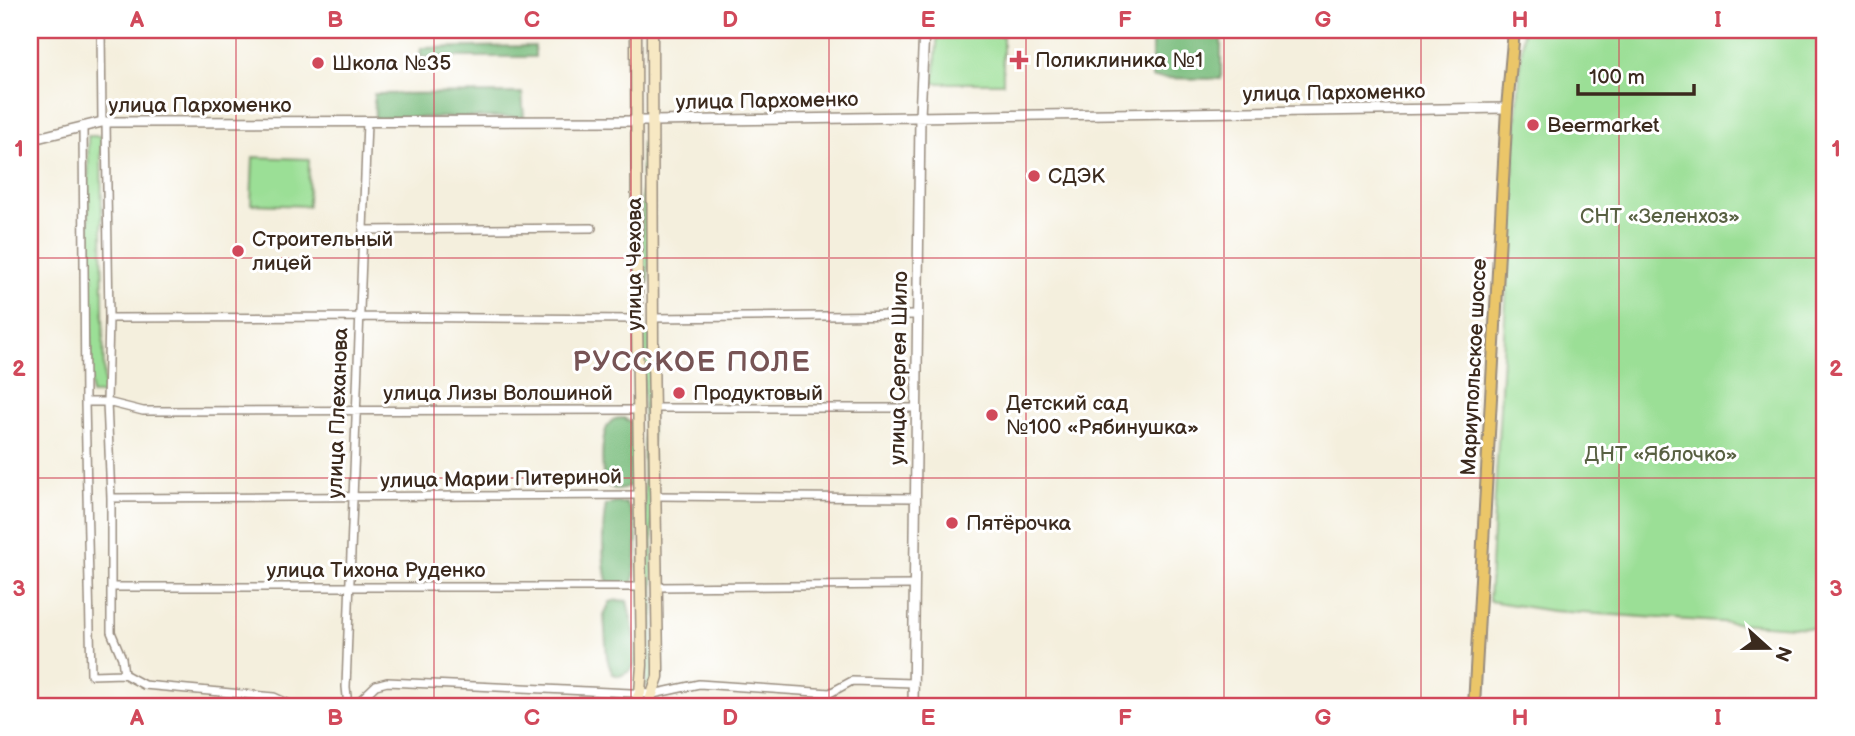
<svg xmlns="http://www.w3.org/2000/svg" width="1855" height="736" viewBox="0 0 1855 736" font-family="'Balsamiq Sans',sans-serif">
	<rect width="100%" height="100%" fill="#fff"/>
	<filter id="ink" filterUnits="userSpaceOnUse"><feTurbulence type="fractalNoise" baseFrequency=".0143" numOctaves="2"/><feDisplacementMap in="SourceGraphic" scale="14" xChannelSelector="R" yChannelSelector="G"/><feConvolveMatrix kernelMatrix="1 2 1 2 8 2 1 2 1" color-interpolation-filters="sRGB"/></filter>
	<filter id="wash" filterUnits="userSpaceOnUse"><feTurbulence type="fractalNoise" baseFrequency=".00686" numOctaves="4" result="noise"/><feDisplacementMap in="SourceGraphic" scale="28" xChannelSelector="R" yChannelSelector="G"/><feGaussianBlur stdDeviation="1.57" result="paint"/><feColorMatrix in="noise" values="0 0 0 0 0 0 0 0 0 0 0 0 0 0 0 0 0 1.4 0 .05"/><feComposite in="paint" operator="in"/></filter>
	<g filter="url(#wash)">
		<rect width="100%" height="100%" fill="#f4efdd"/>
		<!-- green -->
		<path fill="#9bdf96" stroke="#6b845a" stroke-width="2" d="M938,30H969V35L1003,36V83H934Z
			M1523,30H1825V629L1552,611L1489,601L1515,142Z
			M88,136H101L104,394H91Z
			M642,143H649V282H642Z
			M253,157L309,159L308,206L251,204Z
			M643,332H650L654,667L653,678L649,687H646Z"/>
		<!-- forest -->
		<path fill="#7cbe7f" stroke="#5c744e" stroke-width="2" d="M1122,30H1221V79L1152,78V34L1122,33Z
			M535,46V57H420L421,48Z
			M522,93L524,117L375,118L374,94Z
			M624,418L632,423L634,454L632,485C621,491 612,491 604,482C602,468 599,429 613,420C616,418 621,418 624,418Z
			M616,503H626C642,525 636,556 634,581L625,587L607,581C602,561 602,525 606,505Z
			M617,600L627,601L635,636L637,662L630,671L620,676L613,674L609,665L607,657L604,615L610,602Z"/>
	</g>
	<g filter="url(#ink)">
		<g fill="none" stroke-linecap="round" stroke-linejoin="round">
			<!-- minor casing -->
			<g stroke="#988c7e" stroke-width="10">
				<path id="minor" d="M101,30L102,122
					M106,122L109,318L107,402L111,498V632L122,658L124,674
					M83,126L85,402L91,675L124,674L144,685L274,697L294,706
					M363,230L592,228
					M109,318L360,317L637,319
					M653,318L917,315
					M85,402H107L143,411L638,410
					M654,408H916
					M656,496L915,498
					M111,498L640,495
					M111,587H641
					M657,587L914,585
					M348,706L346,687L367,122
					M354,706L376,685L387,682L653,694L699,684L830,693L852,681L913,683"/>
			</g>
			<!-- tertiary casing -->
			<g stroke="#988c7e" stroke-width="12">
				<path id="tertiary" d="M30,138H37L102,122L652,121L1507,108
					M913,706L920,116L924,30"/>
			</g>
			<!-- secondary casing -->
			<g stroke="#988c7e" stroke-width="13">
				<path id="secondary" d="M634,706L640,693L642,665L637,319L636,30
					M648,706L658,677V665L653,350L652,30"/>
			</g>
			<!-- primary casing -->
			<g stroke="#988c7e" stroke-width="14">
				<path id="primary" d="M1474,706L1507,108L1514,30"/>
			</g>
			<!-- minor -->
			<use href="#minor" stroke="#fff" stroke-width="7"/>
			<!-- tertiary -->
			<use href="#tertiary" stroke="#fff" stroke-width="9"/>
			<!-- secondary -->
			<use href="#secondary" stroke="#f7e8c3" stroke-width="10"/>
			<!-- primary -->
			<use href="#primary" stroke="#ebc669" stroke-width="10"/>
		</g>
	</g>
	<!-- grid -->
	<path fill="none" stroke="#d1495b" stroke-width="2" stroke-opacity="0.55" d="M236,30V706M434,30V706M631,30V706M829,30V706M1026,30V706M1224,30V706M1421,30V706M1619,30V706M30,258H1825M30,478H1825"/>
	<!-- markers -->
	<g fill="#d1495b" stroke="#fff" stroke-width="2.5">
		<path d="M1015.5 49.5h7v7h7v7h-7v7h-7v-7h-7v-7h7z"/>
		<circle cx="318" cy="63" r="7"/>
		<circle cx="1533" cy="125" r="7"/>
		<circle cx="1034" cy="176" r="7"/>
		<circle cx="238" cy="251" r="7"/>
		<circle cx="679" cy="393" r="7"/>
		<circle cx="992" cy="415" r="7"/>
		<circle cx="952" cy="523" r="7"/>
	</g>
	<g text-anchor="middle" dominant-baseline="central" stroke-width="6" stroke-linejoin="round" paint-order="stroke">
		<!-- poi labels -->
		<g font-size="21" fill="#3b2a1e" stroke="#fff" text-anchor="start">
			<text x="1035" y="60">Поликлиника №1</text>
			<text x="332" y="63">Школа №35</text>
			<text x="1547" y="125">Beermarket</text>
			<text x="1048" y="176">СДЭК</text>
			<text x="252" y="239">Строительный<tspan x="252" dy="24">лицей</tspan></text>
			<text x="693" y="393">Продуктовый</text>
			<text x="1006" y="403">Детский сад<tspan x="1006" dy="24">№100 «Рябинушка»</tspan></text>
			<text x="966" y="523">Пятёрочка</text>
		</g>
		<!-- street labels -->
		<g font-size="21" fill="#3b2a1e" stroke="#fff">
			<text transform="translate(1334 93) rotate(-1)">улица Пархоменко</text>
			<text transform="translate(767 101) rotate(-1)">улица Пархоменко</text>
			<text x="200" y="105">улица Пархоменко</text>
			<text transform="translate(634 264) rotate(-90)">улица Чехова</text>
			<text transform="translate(1474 367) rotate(-87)">Мариупольское шоссе</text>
			<text transform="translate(899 368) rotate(-89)">улица Сергея Шило</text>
			<text x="498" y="393">улица Лизы Волошиной</text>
			<text transform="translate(338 413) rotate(-88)">улица Плеханова</text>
			<text transform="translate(501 479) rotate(-1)">улица Марии Питериной</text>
			<text x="376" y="570">улица Тихона Руденко</text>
		</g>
		<!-- park labels -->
		<g font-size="21" fill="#586042" stroke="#fff">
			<text x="1660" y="216">СНТ «Зеленхоз»</text>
			<text x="1661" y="454">ДНТ «Яблочко»</text>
		</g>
		<!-- district labels -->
		<g font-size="28" font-weight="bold" letter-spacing="2" fill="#775455" stroke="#fff">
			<text x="692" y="362">РУССКОЕ ПОЛЕ</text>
		</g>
	</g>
	<!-- margin -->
	<rect width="1855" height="736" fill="none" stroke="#fff" stroke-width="77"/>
	<!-- north arrow -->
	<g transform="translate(1768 648) rotate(111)" stroke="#ffffff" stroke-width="5" paint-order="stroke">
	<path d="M0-5L12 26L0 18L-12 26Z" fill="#3b2a1e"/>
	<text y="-10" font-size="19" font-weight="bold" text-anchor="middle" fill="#3b2a1e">N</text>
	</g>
	<!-- scale -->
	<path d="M1578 84v10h116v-10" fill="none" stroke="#3b2a1e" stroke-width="3.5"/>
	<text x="1589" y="84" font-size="21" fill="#3b2a1e" stroke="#ffffff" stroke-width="5" paint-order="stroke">100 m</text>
	<rect x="38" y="38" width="1778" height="660" fill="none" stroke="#d1495b" stroke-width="2.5"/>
	<g font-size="23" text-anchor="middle" font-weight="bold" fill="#d1495b">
		<text x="137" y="27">A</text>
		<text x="335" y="27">B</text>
		<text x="532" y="27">C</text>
		<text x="730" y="27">D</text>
		<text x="928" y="27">E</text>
		<text x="1125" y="27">F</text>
		<text x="1323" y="27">G</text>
		<text x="1520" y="27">H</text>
		<text x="1718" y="27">I</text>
		<text x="19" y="156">1</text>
		<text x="1836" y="156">1</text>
		<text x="19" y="376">2</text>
		<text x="1836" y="376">2</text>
		<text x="19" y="596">3</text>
		<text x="1836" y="596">3</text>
		<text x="137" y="725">A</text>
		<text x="335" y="725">B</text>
		<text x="532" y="725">C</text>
		<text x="730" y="725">D</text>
		<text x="928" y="725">E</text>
		<text x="1125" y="725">F</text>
		<text x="1323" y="725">G</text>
		<text x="1520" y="725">H</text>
		<text x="1718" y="725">I</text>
	</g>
</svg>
